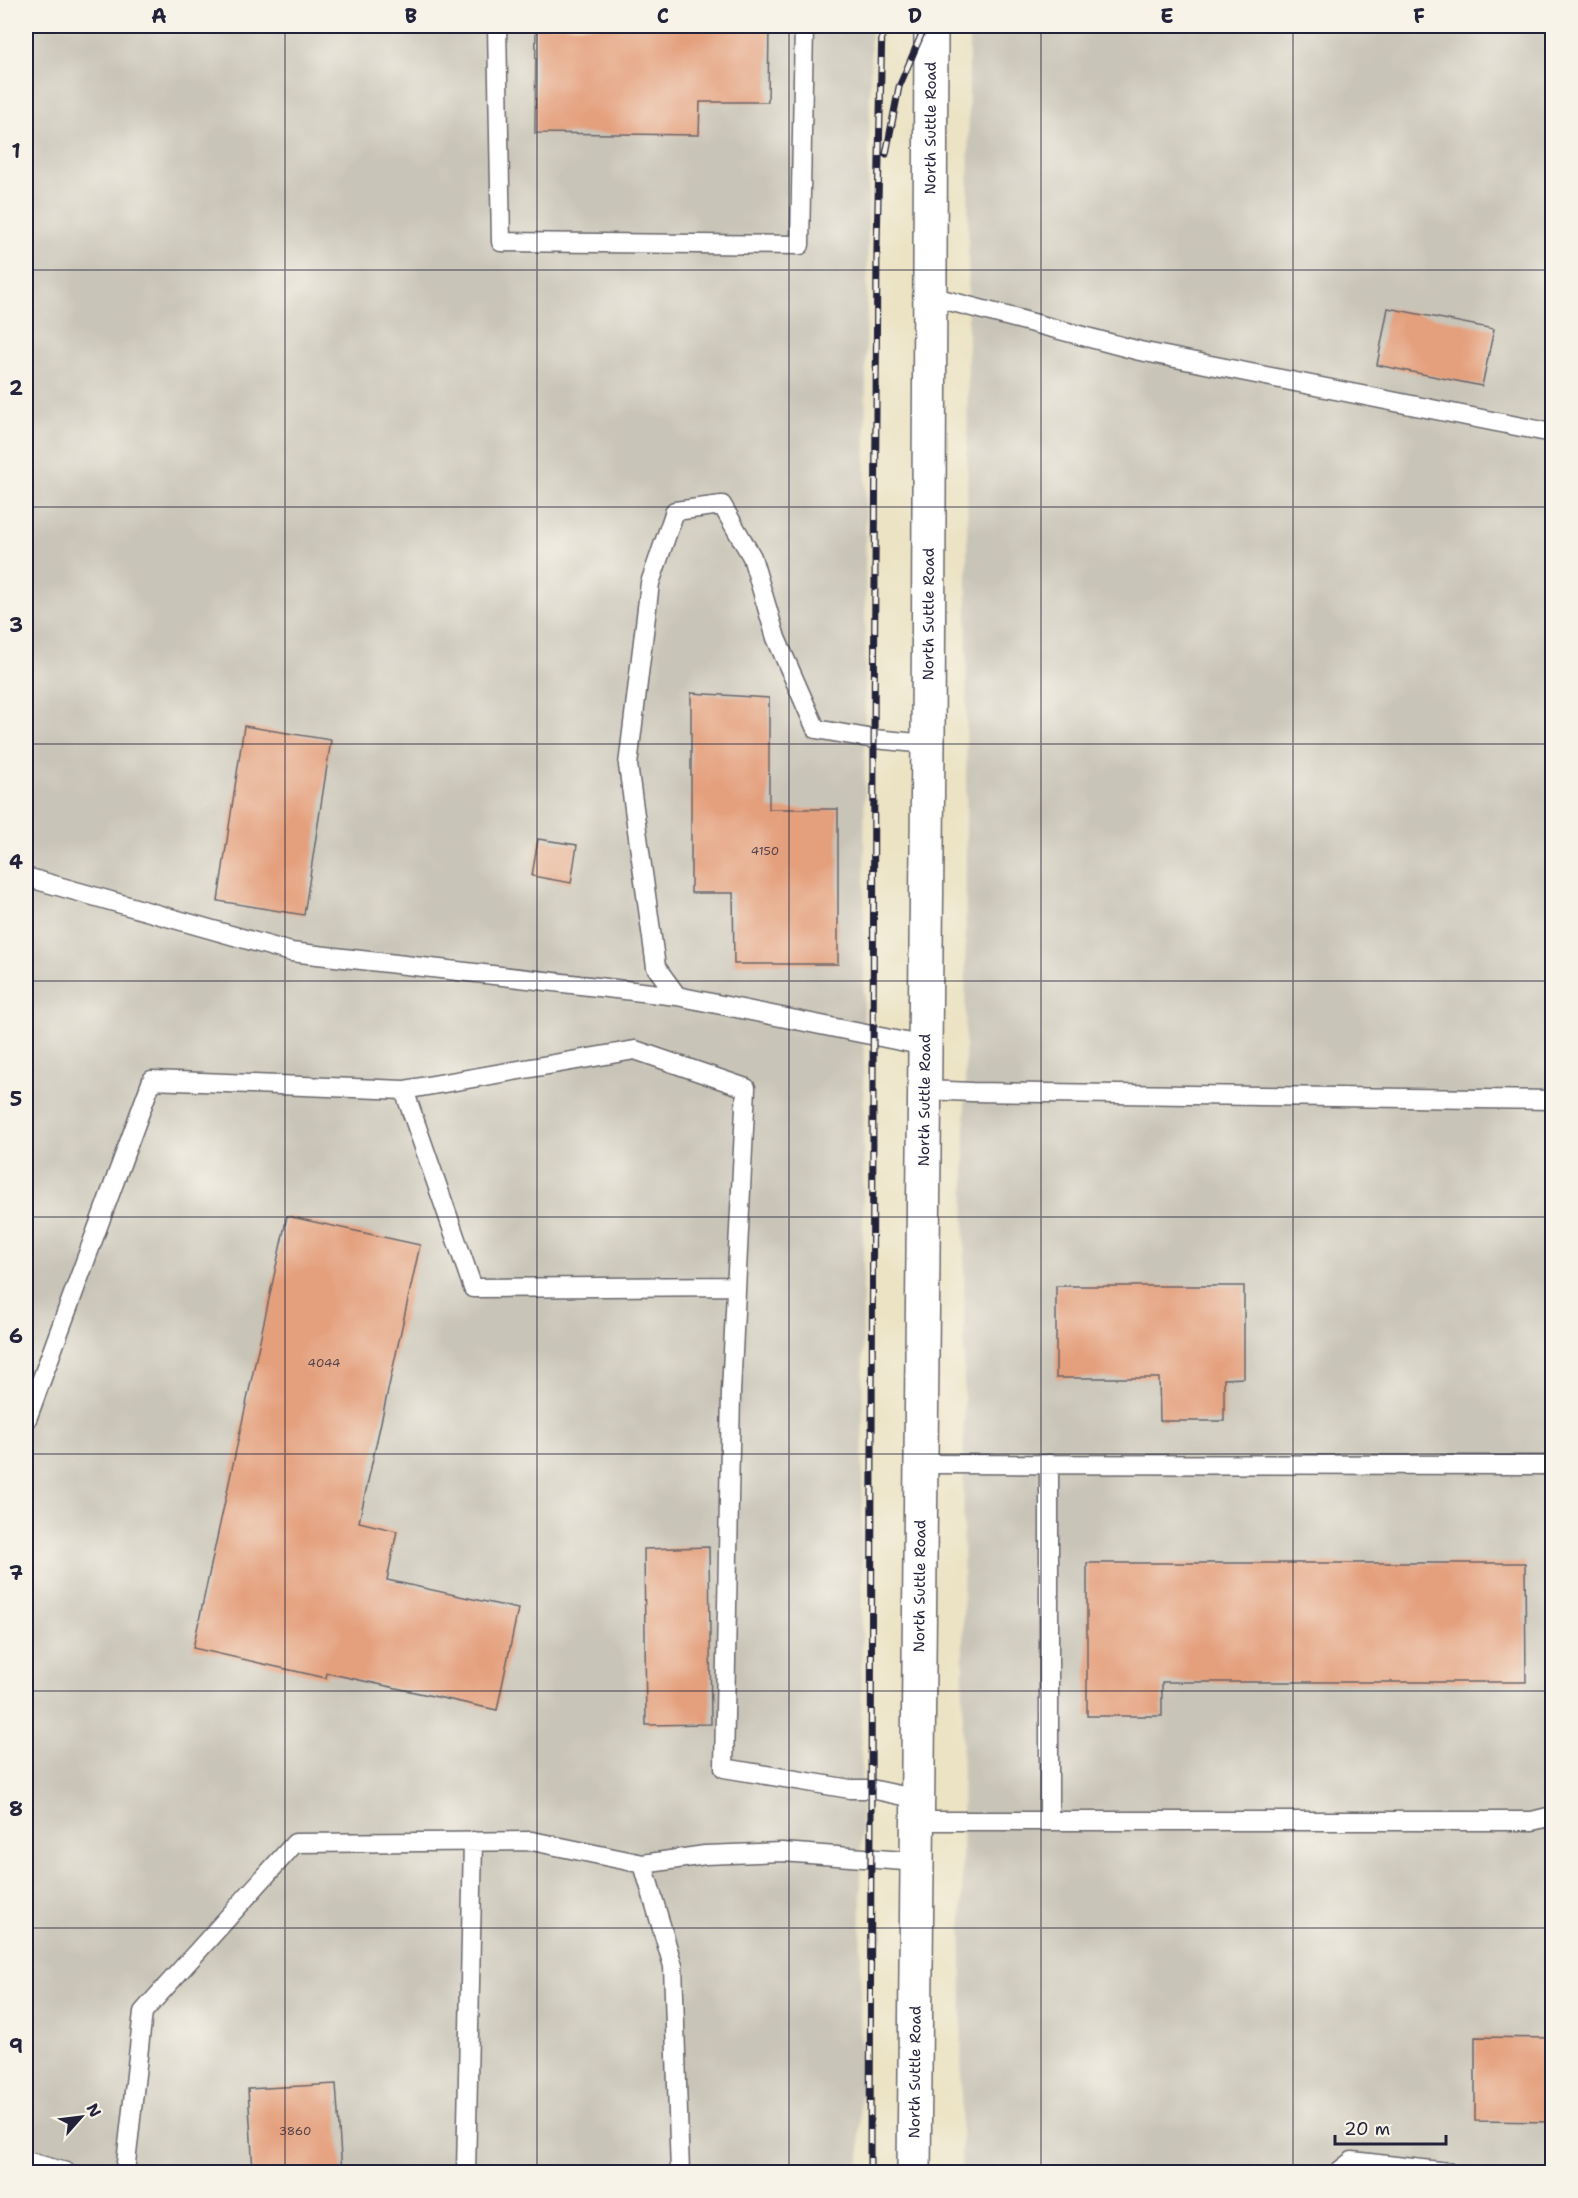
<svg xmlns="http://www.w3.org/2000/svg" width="1578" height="2198" viewBox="0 0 1578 2198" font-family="'Shantell Sans',sans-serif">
	<rect width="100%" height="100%" fill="#f7f3e8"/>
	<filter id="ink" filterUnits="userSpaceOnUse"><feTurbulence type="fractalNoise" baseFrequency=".0167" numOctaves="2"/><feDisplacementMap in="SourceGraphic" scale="12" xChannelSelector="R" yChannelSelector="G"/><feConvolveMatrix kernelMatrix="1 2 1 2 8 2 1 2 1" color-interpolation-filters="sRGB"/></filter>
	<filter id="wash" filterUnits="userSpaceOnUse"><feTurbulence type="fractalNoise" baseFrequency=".008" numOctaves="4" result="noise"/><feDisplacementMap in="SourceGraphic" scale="24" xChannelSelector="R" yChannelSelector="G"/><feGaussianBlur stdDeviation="1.35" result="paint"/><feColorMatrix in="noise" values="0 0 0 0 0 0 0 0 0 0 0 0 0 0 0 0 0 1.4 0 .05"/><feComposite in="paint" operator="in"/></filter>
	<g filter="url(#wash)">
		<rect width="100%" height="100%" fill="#ece3c4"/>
		<!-- industrial -->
		<path fill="#c9c4b8" d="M26,26H871L866,365L860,2172H26Z
			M969,26H1552V2172H961Z"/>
		<g id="blocks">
			<!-- building -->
			<path fill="#e49f7c" d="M536,26H769L768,102H700L699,135L535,133Z
				M1388,308L1494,329L1482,386L1377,365Z
				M691,693L769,698V809H838V964H734L733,893H691Z
				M244,726L331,740L304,915L218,901Z
				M538,839L577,845L571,883L532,876Z
				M287,1216L420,1245L359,1522L397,1531L387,1580L518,1609L497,1710L327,1673L326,1678L193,1648Z
				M1056,1286H1244V1378L1224,1379V1421H1160L1159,1378H1056Z
				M709,1547L711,1724L646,1725L644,1549Z
				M1087,1563H1525L1526,1682H1162V1716H1087Z
				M1475,2037L1552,2038V2122L1475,2121Z
				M336,2084L342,2172H253L248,2089Z"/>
		</g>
	</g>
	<g filter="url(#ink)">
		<use href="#blocks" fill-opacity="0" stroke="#69666b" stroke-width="1.5"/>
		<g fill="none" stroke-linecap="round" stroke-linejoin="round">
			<!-- lane casing -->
			<g stroke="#69666b" stroke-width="21">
				<path id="lane" d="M497,26L501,242L800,245L804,26
					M930,296L1140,351L1552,433
					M26,877L291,952L677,996
					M925,1046L677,996L656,967L628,765L650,583L675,511L722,505L752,557L776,638L816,729L874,739L928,744
					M925,1090L972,1092L1552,1100
					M736,1286L473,1288L404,1090L635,1050L746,1088L731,1392L724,1768L850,1789H871L918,1799
					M27,1419L152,1080L404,1090
					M921,1464L1552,1465
					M1049,1464V1821
					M918,1821H1532L1552,1816
					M643,1864L705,1855L782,1852L918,1862
					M26,2161L66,2172
					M125,2172L143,2012L295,1843L532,1841L643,1864L673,1966L680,2172
					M466,2172L473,1841
					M1338,2172L1352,2161L1448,2172"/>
			</g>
			<!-- street casing -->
			<g stroke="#69666b" stroke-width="36">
				<g id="street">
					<path id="s1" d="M914,2172L928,744L931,26"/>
				</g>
			</g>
			<!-- lane -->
			<use href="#lane" stroke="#fff" stroke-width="18"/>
			<!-- street -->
			<use href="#street" stroke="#fff" stroke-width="33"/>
			<!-- rail casing -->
			<g stroke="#22223b" stroke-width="7">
				<path id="rail" d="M886,154L899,87L925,26
					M870,2172L874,739L877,246L882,26"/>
			</g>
			<!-- rail -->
			<use href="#rail" stroke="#f7f3e8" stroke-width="4.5" stroke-dasharray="14" stroke-linecap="butt"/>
		</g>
	</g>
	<!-- grid -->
	<path fill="none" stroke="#22223b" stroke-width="1.5" stroke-opacity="0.55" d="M285,26V2172M537,26V2172M789,26V2172M1041,26V2172M1293,26V2172M26,270H1552M26,507H1552M26,744H1552M26,981H1552M26,1217H1552M26,1454H1552M26,1691H1552M26,1928H1552"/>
	<g text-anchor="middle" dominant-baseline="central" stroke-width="4.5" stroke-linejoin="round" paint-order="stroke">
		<!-- number labels -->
		<g font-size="12" fill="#52414b">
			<text x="765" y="851">4150</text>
			<text x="324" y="1363">4044</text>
			<text x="295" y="2131">3860</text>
		</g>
		<!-- street labels -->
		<g font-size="15" fill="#22223b" stroke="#f7f3e8">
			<text stroke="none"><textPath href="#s1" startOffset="2044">North Suttle Road</textPath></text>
			<text stroke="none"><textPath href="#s1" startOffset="1558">North Suttle Road</textPath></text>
			<text stroke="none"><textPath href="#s1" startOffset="1072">North Suttle Road</textPath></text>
			<text stroke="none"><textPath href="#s1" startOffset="586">North Suttle Road</textPath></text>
			<text stroke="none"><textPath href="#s1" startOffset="100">North Suttle Road</textPath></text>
		</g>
	</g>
	<!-- margin -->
	<rect width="1578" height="2198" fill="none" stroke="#f7f3e8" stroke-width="66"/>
	<!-- north arrow -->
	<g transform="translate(81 2117) rotate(62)" stroke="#f7f3e8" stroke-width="4.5" paint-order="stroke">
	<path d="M0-4.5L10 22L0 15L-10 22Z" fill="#22223b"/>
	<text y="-9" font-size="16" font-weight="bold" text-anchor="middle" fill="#22223b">N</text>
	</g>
	<!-- scale -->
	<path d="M1335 2135v9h111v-9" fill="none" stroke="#22223b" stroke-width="3"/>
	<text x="1344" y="2135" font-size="18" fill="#22223b" stroke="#f7f3e8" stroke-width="4.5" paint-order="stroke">20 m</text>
	<rect x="33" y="33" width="1512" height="2132" fill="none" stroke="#22223b" stroke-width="2"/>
	<g font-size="20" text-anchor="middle" font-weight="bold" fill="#22223b">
		<text x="159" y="23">A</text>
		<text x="411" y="23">B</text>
		<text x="663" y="23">C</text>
		<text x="915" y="23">D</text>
		<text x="1167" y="23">E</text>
		<text x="1419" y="23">F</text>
		<text x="16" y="158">1</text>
		<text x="16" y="395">2</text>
		<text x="16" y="632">3</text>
		<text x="16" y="869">4</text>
		<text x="16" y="1106">5</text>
		<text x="16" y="1343">6</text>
		<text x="16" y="1580">7</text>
		<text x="16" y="1816">8</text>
		<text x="16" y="2053">9</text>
	</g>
</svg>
